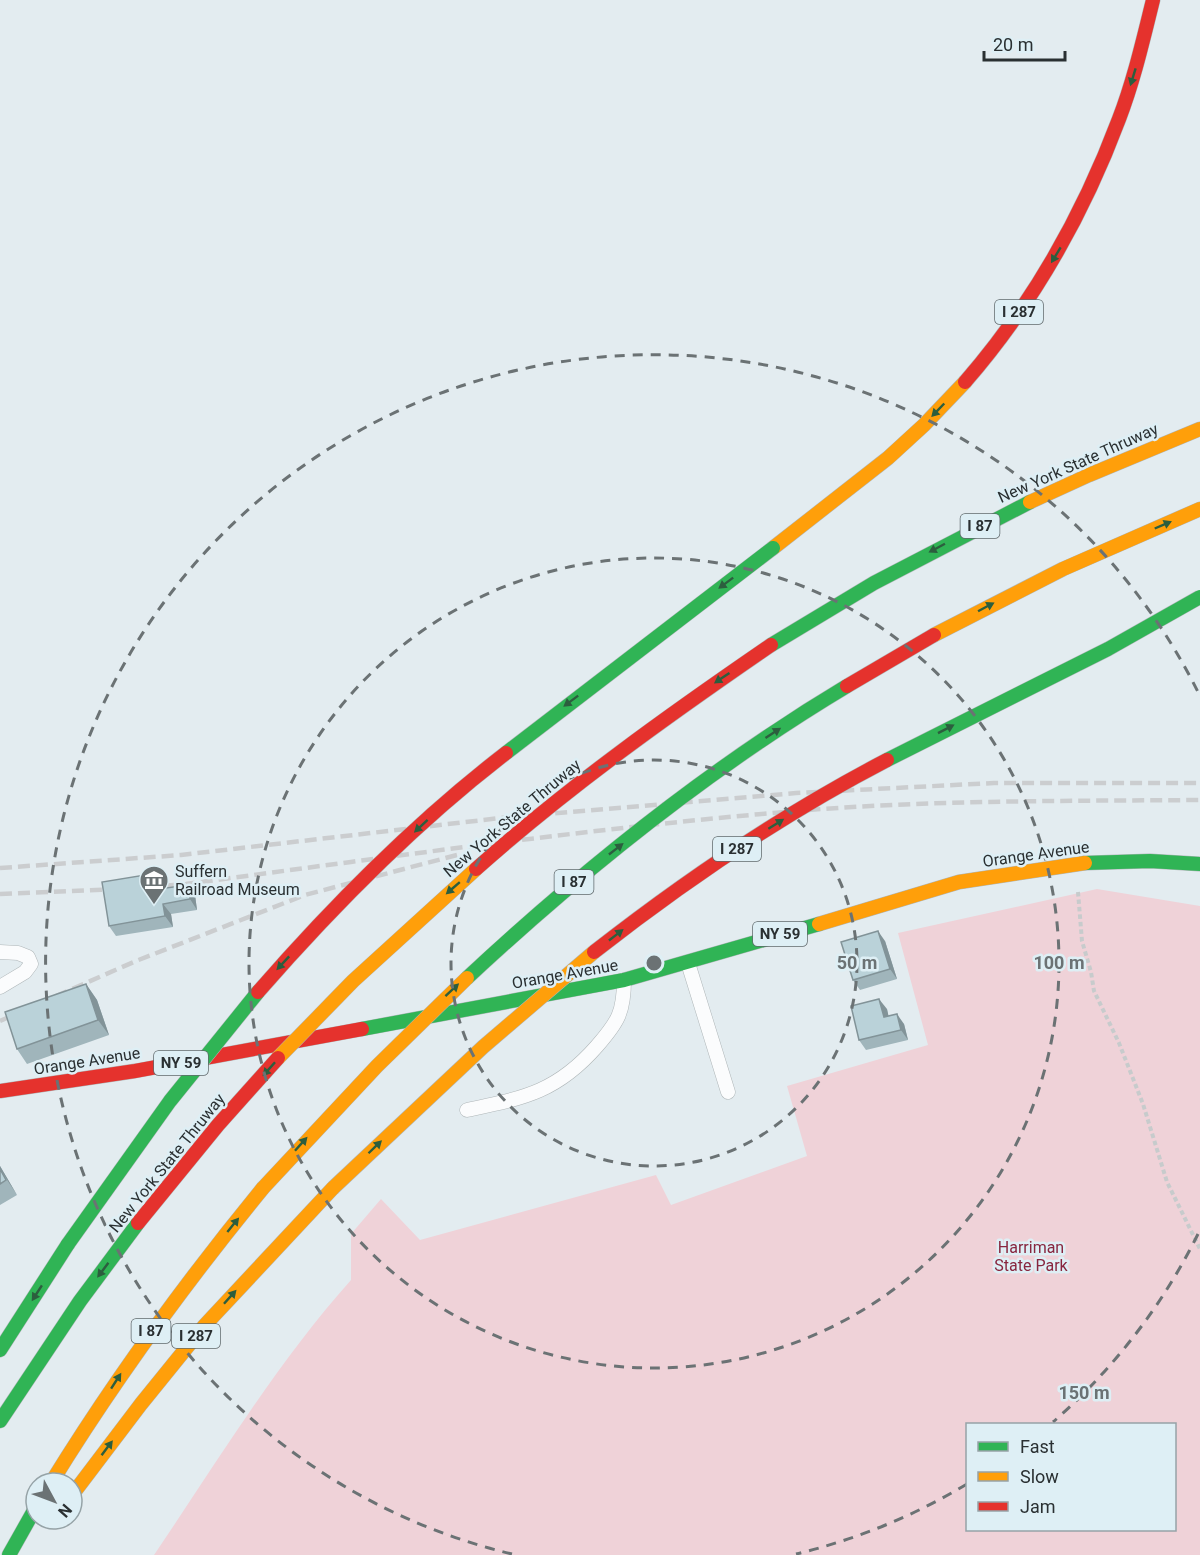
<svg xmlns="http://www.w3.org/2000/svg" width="1200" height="1555" viewBox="0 0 1200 1555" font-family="Roboto,sans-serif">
	<rect width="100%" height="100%" fill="#e3ecf0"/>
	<!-- green -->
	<path fill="#efd2d8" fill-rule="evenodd" d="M1097,889L1200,906V1555H154C217,1462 276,1364 351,1280V1234L381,1199L420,1240L656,1175L671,1205L807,1156L787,1086L928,1045L898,933ZM968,1424H1174V1530H968Z"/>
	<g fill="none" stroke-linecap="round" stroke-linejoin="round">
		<!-- lane casing -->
		<g stroke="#afb6b8" stroke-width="15">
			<path id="lane" d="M0,952L18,953L28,957L31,964L25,972L0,987
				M688,963L728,1092
				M467,1110C524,1098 557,1092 597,1046C618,1022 624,1012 624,980"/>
		</g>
		<!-- fast casing -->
		<g stroke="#afb6b8" stroke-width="15">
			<path id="fast" d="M771,645L874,583L1030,502
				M1085,863L1150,861L1200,864
				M362,1029L624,980L819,924
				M0,1350L68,1244
				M0,1421L80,1301L138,1223
				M9,1555L36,1507"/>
		</g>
		<!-- slow casing -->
		<g stroke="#afb6b8" stroke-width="15">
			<path id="slow" d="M1030,502L1089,475L1200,429
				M773,548L888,458L924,425L965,382
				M934,635L1063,569L1200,509
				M819,924L959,882L1085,863
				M51,1483C115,1379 186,1282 263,1188
				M72,1495L141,1404L205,1325L333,1188"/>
		</g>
		<!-- jam casing -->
		<g stroke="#afb6b8" stroke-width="15">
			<path id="jam" d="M965,382C1032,305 1083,215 1119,119C1134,80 1143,40 1153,0
				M0,1091L135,1071L362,1029"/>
		</g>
		<!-- path -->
		<path stroke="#c7cbcc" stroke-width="4" stroke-dasharray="4.5 3" stroke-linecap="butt" d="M1078,892L1082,941L1091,972L1094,991L1119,1043L1143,1104L1167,1182L1200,1249"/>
		<!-- lane -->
		<use href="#lane" stroke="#fbfcfd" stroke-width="14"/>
		<!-- fast -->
		<use href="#fast" stroke="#30b455" stroke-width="14"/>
		<!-- slow -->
		<use href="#slow" stroke="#ff9f0a" stroke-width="14"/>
		<!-- jam -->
		<use href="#jam" stroke="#e5322d" stroke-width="14"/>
		<!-- rail -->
		<path stroke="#cbcdcf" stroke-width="4.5" stroke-dasharray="12 6" stroke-linecap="butt" d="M0,868L181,855L509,817L796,793L994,783H1200
			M147,887L186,884C389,857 592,828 796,811C930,800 1065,801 1200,800
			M0,894L120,889
			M56,996L136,961L305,895L457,855
			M0,1021L23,1011"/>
		<!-- fast-bridge casing -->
		<g stroke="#afb6b8" stroke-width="15" stroke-linecap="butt">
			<path id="fast-bridge" d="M506,753L773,548
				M887,760L1108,649L1200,597
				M467,978C584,869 710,768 847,686
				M68,1244L170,1101L258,992"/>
		</g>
		<!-- slow-bridge casing -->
		<g stroke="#afb6b8" stroke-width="15" stroke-linecap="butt">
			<path id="slow-bridge" d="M278,1058L353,981L476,869
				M263,1188L377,1066L467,978
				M333,1188L483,1047L594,952"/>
		</g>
		<!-- jam-bridge casing -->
		<g stroke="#afb6b8" stroke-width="15" stroke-linecap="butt">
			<path id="jam-bridge" d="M847,686L934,635
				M476,869C568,787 669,715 771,645
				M594,952C686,880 783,814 887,760
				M258,992C333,906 415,823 506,753
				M138,1223L218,1125L278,1058"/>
		</g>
		<!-- fast-bridge -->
		<use href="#fast-bridge" stroke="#30b455" stroke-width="14"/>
		<!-- slow-bridge -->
		<use href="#slow-bridge" stroke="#ff9f0a" stroke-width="14"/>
		<!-- jam-bridge -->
		<use href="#jam-bridge" stroke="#e5322d" stroke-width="14"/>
	</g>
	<!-- wall -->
	<path fill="#a0b5bb" d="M157,873L164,883L165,888L188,885L195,895L197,910L171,914L173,927L116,936L109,926Z
		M885,941L897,979L860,990L853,980Z
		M86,984L97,1000L109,1035L27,1064L17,1049Z
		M887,1009L888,1016L904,1024L908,1040L866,1050L859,1040Z
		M0,1166L17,1195L0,1205Z"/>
	<!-- shaded-wall -->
	<path fill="#829398" d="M157,873L164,883L166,900L159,889Z
		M188,885L195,895L197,910L190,899Z
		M163,904L171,914L173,927L165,916Z
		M878,931L885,941L897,979L890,969Z
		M86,984L97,1000L109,1035L98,1020Z
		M879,999L887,1009L891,1027L884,1017Z
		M897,1014L904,1024L908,1040L901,1030Z
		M0,1166L17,1195L0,1169Z"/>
	<!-- building -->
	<path fill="#bad2d9" stroke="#829398" stroke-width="1.5" d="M157,873L159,889L188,885L190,899L163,904L165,916L109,926L102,882Z
		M878,931L890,969L853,980L841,942Z
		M86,984L98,1020L17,1049L5,1012Z
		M879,999L884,1017L897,1014L901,1030L859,1040L851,1006Z
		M0,1169L6,1180L0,1184Z"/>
	<!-- one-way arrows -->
	<defs><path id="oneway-solid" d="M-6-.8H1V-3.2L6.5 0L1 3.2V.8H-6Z" transform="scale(1.5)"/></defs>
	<g fill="#2c5e3e">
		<use href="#oneway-solid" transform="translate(1133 77) rotate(107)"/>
		<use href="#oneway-solid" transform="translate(1056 255) rotate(121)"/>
		<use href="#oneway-solid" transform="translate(938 410) rotate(134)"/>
		<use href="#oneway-solid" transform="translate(1163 525) rotate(-23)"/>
		<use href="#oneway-solid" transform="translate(937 548) rotate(152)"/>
		<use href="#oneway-solid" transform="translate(726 583) rotate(143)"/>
		<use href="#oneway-solid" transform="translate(986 607) rotate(-28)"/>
		<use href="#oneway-solid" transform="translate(722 678) rotate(146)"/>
		<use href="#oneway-solid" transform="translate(571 701) rotate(143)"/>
		<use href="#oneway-solid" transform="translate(946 729) rotate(-27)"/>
		<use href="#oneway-solid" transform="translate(773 733) rotate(-33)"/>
		<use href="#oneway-solid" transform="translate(776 824) rotate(-32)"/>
		<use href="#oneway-solid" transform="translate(421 826) rotate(137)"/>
		<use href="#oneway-solid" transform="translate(616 849) rotate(-38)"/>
		<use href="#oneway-solid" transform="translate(453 888) rotate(139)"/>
		<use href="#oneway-solid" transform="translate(616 935) rotate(-38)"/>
		<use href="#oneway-solid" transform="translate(283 963) rotate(133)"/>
		<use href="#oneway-solid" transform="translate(452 990) rotate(-43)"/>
		<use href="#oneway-solid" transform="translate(269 1069) rotate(132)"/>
		<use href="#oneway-solid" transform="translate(301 1144) rotate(-48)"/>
		<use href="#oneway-solid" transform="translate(375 1147) rotate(-44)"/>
		<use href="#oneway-solid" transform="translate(233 1225) rotate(-51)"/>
		<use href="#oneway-solid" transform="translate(103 1270) rotate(127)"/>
		<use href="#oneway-solid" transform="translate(37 1293) rotate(123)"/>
		<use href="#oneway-solid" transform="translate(230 1297) rotate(-48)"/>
		<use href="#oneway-solid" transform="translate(116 1381) rotate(-57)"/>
		<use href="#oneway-solid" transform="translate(107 1448) rotate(-53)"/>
	</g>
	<!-- distance rings -->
	<g fill="none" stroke="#6b7274" stroke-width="3" stroke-dasharray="10 8">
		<circle cx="654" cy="963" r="203"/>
		<circle cx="654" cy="963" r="405"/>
		<path d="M1198 1234A608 608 0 0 1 1053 1422M967 1484A608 608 0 0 1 796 1554M512 1554A608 608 0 1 1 1198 692"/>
	</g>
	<!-- icons -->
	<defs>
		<g id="museum-pin" transform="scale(1.5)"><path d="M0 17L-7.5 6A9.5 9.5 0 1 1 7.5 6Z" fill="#6b7274" stroke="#deeff5"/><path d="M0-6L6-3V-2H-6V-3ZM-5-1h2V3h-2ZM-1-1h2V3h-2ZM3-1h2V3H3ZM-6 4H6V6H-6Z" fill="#fff"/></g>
	</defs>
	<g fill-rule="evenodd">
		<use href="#museum-pin" x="154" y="880"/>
	</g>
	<g text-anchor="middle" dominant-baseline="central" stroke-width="5" stroke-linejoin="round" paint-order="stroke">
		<!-- shield labels -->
		<g fill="#deeff5" stroke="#60696c" stroke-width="1.5">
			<rect x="995" y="300" width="48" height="24" rx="4.5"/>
			<rect x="960.5" y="514" width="39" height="24" rx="4.5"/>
			<rect x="713" y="837" width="48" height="24" rx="4.5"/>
			<rect x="554.5" y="870" width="39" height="24" rx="4.5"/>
			<rect x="753" y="922" width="54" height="24" rx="4.5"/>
			<rect x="154" y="1051" width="54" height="24" rx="4.5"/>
			<rect x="131.5" y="1319" width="39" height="24" rx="4.5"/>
			<rect x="172" y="1324" width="48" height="24" rx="4.5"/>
		</g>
		<g font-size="15" font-weight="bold" fill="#2a3032">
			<text x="1019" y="312">I 287</text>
			<text x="980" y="526">I 87</text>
			<text x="737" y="849">I 287</text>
			<text x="574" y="882">I 87</text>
			<text x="780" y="934">NY 59</text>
			<text x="181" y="1063">NY 59</text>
			<text x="151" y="1331">I 87</text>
			<text x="196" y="1336">I 287</text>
		</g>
		<!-- street labels -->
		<g font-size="16" fill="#2a3032" stroke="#deeff5">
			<text transform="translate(1078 463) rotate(-24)">New York State Thruway</text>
			<text transform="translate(512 818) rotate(-40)">New York State Thruway</text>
			<text transform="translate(1036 854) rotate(-8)">Orange Avenue</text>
			<text transform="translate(565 974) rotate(-10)">Orange Avenue</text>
			<text transform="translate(87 1061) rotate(-9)">Orange Avenue</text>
			<text transform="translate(167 1163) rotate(-51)">New York State Thruway</text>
		</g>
		<!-- poi labels -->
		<g font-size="16" fill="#2a3032" stroke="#deeff5" text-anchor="start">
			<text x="175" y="871">Suffern<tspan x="175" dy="18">Railroad Museum</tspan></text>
		</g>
		<!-- park labels -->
		<g font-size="16" fill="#88263f" stroke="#deeff5">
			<text x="1031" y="1247">Harriman<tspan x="1031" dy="18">State Park</tspan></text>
		</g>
	</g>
	<circle cx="654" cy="963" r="9" fill="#6b7274" stroke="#deeff5" stroke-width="3"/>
	<g font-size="18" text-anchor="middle" font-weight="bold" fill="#6b7274" stroke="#deeff5" stroke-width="5" stroke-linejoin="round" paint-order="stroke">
		<text x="857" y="969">50 m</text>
		<text x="1059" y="969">100 m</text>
		<text x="1084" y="1399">150 m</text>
	</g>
	<!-- legend -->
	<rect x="966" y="1423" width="210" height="108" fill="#deeff5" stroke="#96a3a7" stroke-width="1.5"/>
	<rect x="978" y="1442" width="30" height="9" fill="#30b455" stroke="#96a3a7" stroke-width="1.5"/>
	<text x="1020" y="1453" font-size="18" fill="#2a3032">Fast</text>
	<rect x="978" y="1472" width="30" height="9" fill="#ff9f0a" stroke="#96a3a7" stroke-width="1.5"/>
	<text x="1020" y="1483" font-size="18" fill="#2a3032">Slow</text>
	<rect x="978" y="1502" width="30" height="9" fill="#e5322d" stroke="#96a3a7" stroke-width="1.5"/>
	<text x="1020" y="1513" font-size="18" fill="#2a3032">Jam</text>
	<!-- north arrow -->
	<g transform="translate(54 1501) rotate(131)"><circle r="28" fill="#deeff5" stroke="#96a3a7" stroke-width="1.5"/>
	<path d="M0-4.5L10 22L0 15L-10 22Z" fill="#6b7274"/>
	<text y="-9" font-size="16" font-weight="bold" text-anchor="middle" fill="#2a3032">N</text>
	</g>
	<!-- scale -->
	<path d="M984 51v9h81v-9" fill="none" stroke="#2a3032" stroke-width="3"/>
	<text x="993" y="51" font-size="18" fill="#2a3032" stroke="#deeff5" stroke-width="4.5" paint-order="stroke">20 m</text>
</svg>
